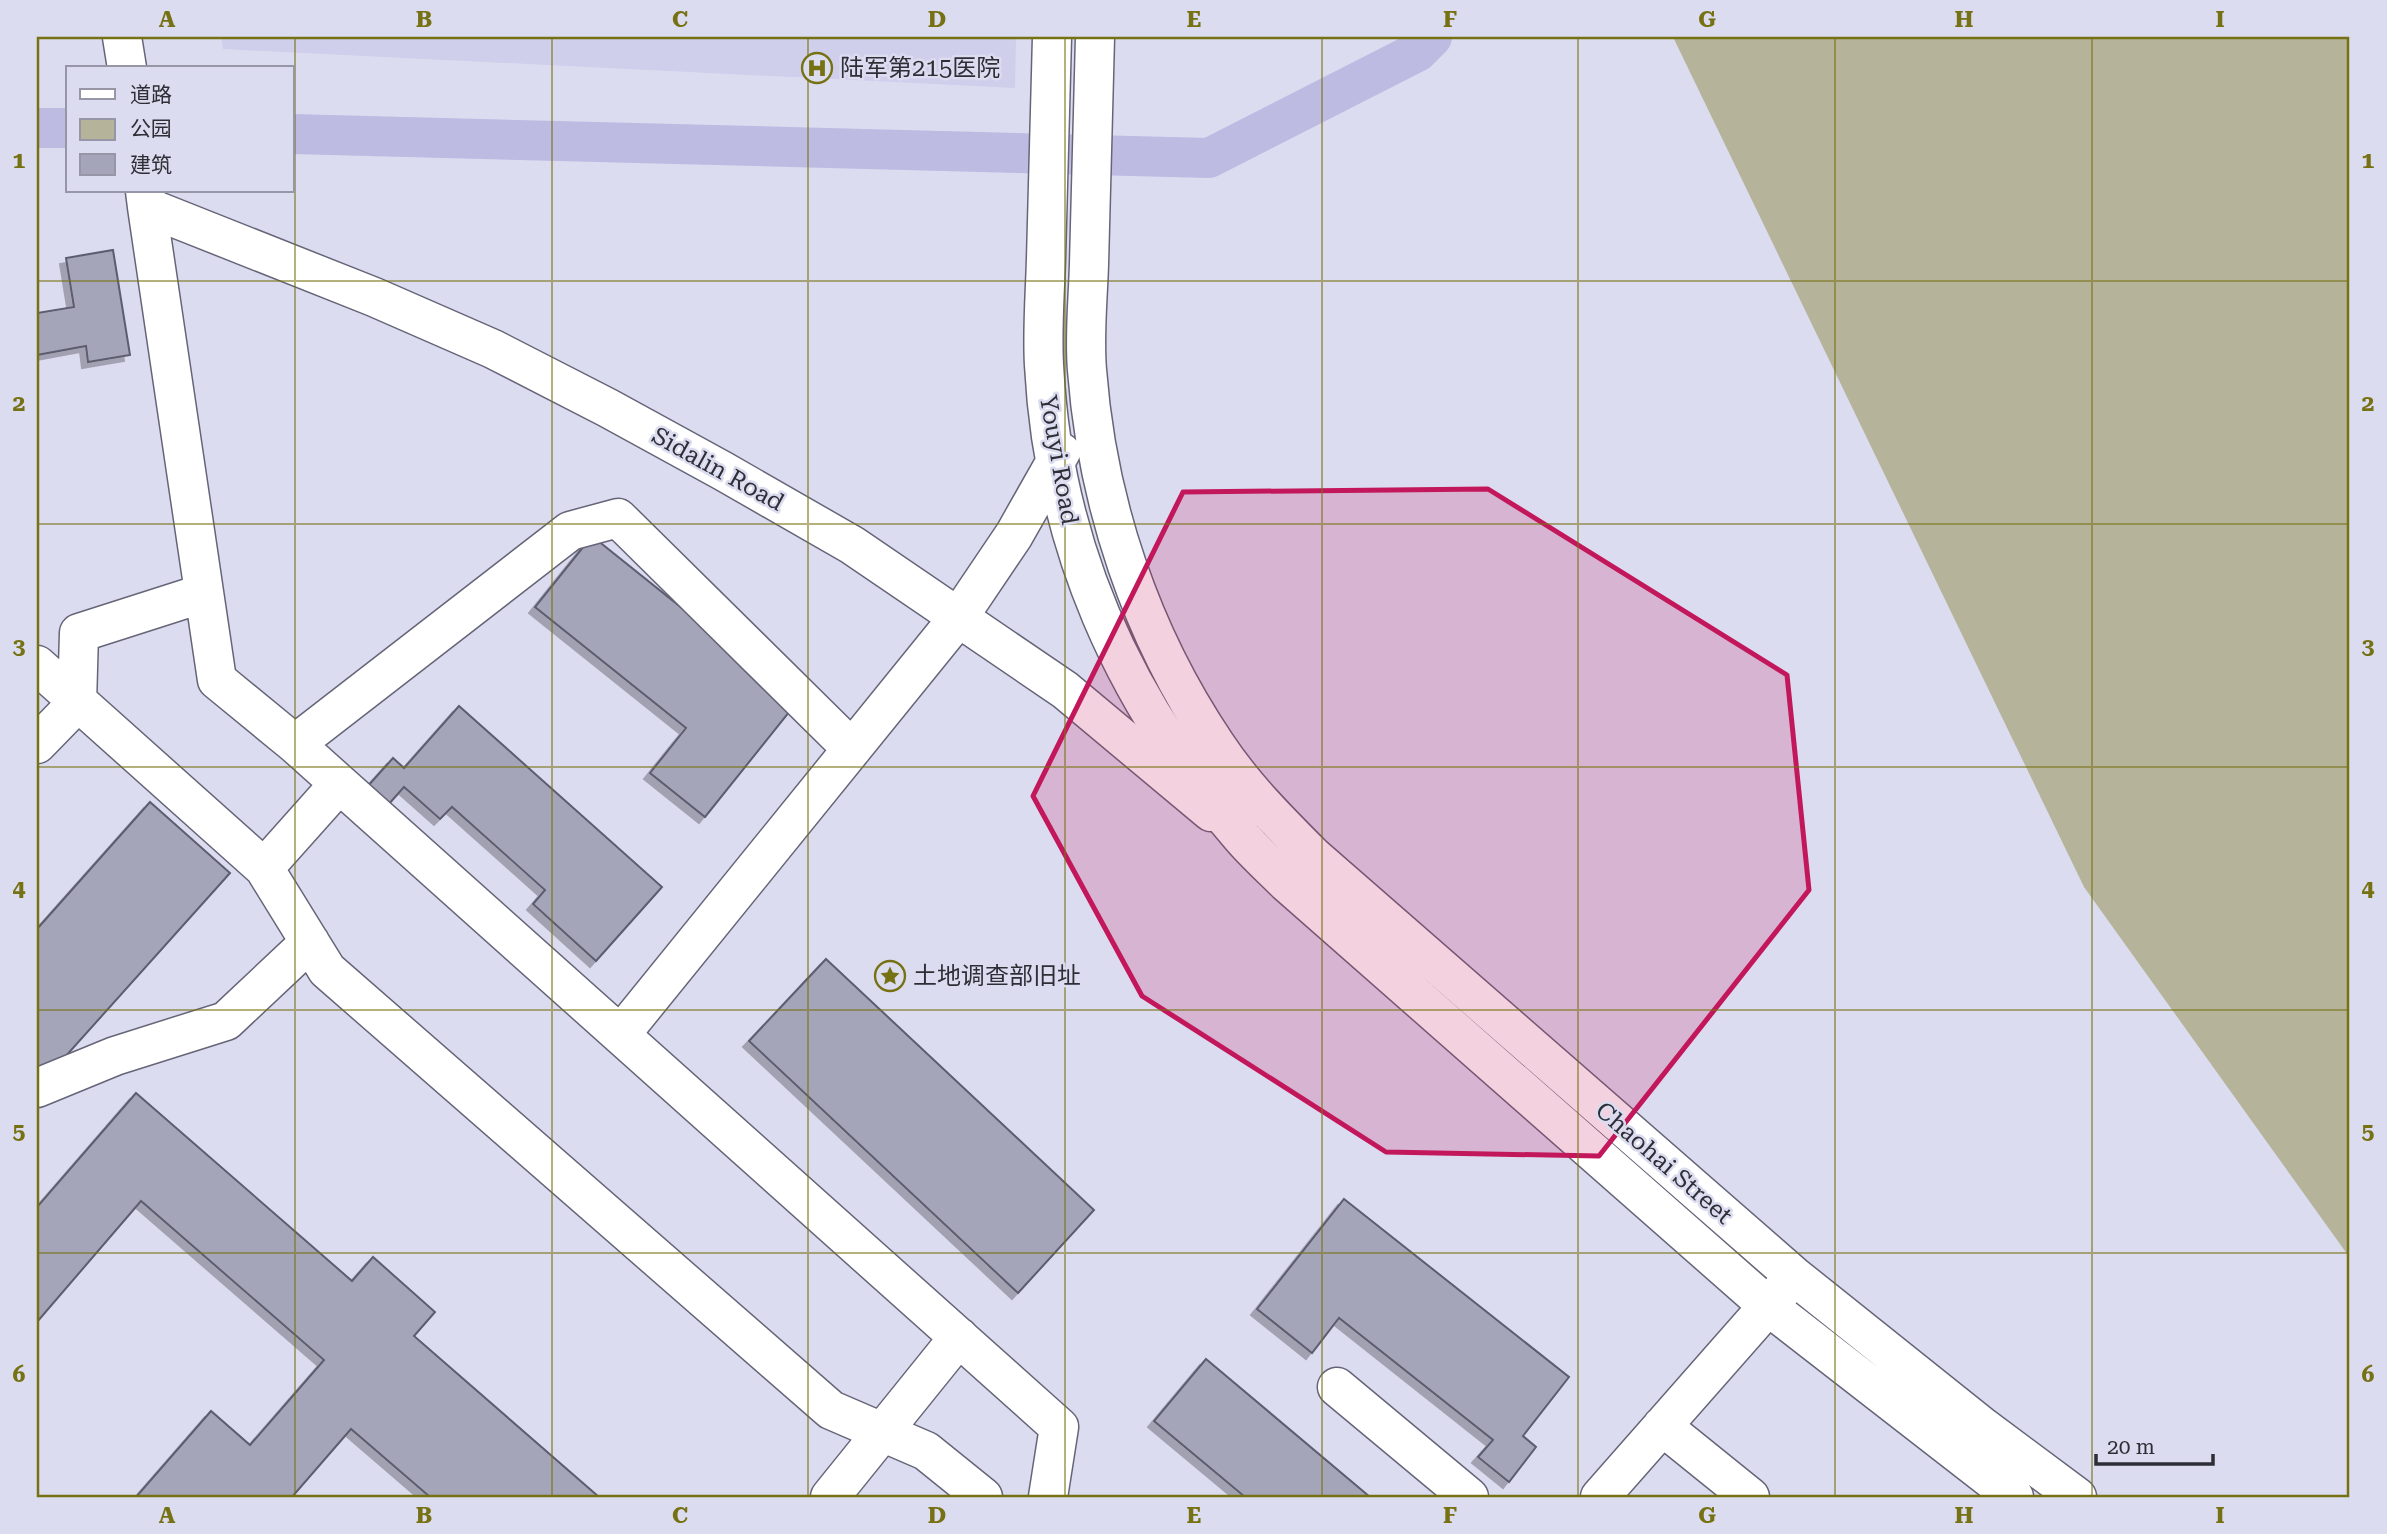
<svg xmlns="http://www.w3.org/2000/svg" width="2387" height="1534" viewBox="0 0 2387 1534" font-family="'Roboto Serif','Noto Sans SC',serif">
	<defs>
		<filter id="shadow"><feDropShadow dx="-6" dy="6" stdDeviation="0" flood-color="#0004"/></filter>
	</defs>
	<rect width="100%" height="100%" fill="#dcdcf1"/>
	<!-- built -->
	<path fill="#cfceeb" d="M221,37H1016L1015,88L223,49Z"/>
	<!-- green -->
	<path fill="#b5b49b" d="M1673,37H2350V1258L2084,887Z"/>
	<g fill="none" stroke-linecap="round" stroke-linejoin="round">
		<!-- canal -->
		<path stroke="#bdbbe2" stroke-width="40" d="M37,128H68
			M292,134L1209,158L1417,52L1432,37"/>
	</g>
	<!-- building -->
	<path fill="#a5a5b9" stroke="#5d5d6f" stroke-width="2" filter="url(#shadow)" d="M113,250L130,355L88,362L86,346L37,355V313L74,307L66,258Z
		M592,536L798,701L705,817L650,773L686,728L535,607Z
		M459,706L662,887L596,961L533,904L545,890L452,807L440,819L404,787L388,805L367,787L393,758L404,768Z
		M150,802L230,873L47,1077L37,1068V929Z
		M826,959L1094,1210L1018,1293L749,1041Z
		M136,1093L352,1281L373,1257L435,1312L414,1336L599,1497H430L351,1429L292,1497H136L211,1411L250,1445L324,1360L141,1201L37,1322V1207Z
		M1344,1199L1569,1377L1523,1436L1536,1447L1509,1482L1478,1457L1493,1440L1339,1318L1312,1353L1257,1309Z
		M1206,1359L1370,1497H1245L1154,1421Z"/>
	<g fill="none" stroke-linecap="round" stroke-linejoin="round">
		<!-- minor casing -->
		<g stroke="#666578" stroke-width="41">
			<path id="minor" d="M122,37L127,68
				M145,191L147,207L374,297L493,349L608,408L723,471L852,545L1065,690L1211,812
				M147,207L217,680L295,744L1059,1427L1048,1497
				M37,665L264,868
				M37,744L77,703L79,633L204,593
				M295,744L570,531L618,518L852,749
				M339,784L264,868L327,970L831,1410L926,1451L983,1497
				M621,1034L958,618
				M37,1088L115,1056L226,1021L310,942
				M1337,1387L1469,1497
				M1662,1426L1750,1497
				M830,1497L959,1337
				M1600,1497L1790,1281"/>
		</g>
		<!-- highway casing -->
		<g stroke="#666578" stroke-width="41">
			<path id="highway" d="M1052,37C1050,111 1048,185 1046,259C1045,294 1042,330 1044,365C1053,543 1123,700 1239,834C1254,852 1271,867 1287,883L1768,1306L2014,1497
				M1095,37C1093,112 1091,188 1089,264C1088,299 1084,335 1087,370C1097,503 1141,634 1216,745C1243,786 1279,822 1313,856L1794,1276L1983,1427L2077,1497
				M958,618L1014,535L1061,452"/>
		</g>
		<!-- minor -->
		<use href="#minor" stroke="#fff" stroke-width="38"/>
		<!-- highway -->
		<use href="#highway" stroke="#fff" stroke-width="38"/>
	</g>
	<!-- marked area -->
	<path fill="#c2185b" fill-opacity="0.2" stroke="#c2185b" stroke-width="5" stroke-linejoin="round" d="M1488,489L1787,675L1809,890L1599,1156L1386,1152L1142,996L1033,796L1183,492Z"/>
	<!-- grid -->
	<path fill="none" stroke="#767112" stroke-width="2" stroke-opacity="0.55" d="M295,37V1497M552,37V1497M808,37V1497M1065,37V1497M1322,37V1497M1578,37V1497M1835,37V1497M2092,37V1497M37,281H2350M37,524H2350M37,767H2350M37,1010H2350M37,1253H2350"/>
	<!-- icons -->
	<defs>
		<g id="hospital-ring" transform="scale(1.575)"><circle r="9.5" fill="#dcdcf1" stroke="#767112" stroke-width="1.5"/><path d="M-5-5h3v3.5h4V-5h3V5h-3V1.5h-4V5h-3Z" fill="#767112"/></g>
		<g id="sight-ring" transform="scale(1.575)"><circle r="9.5" fill="#dcdcf1" stroke="#767112" stroke-width="1.5"/><path d="M0-6L1.8-2.2L6-1.7L2.9 1.2L3.7 5.4L0 3.3L-3.7 5.4L-2.9 1.2L-6-1.7L-1.8-2.2Z" fill="#767112"/></g>
	</defs>
	<g fill-rule="evenodd">
		<use href="#hospital-ring" x="817" y="68"/>
		<use href="#sight-ring" x="890" y="976"/>
	</g>
	<g text-anchor="middle" dominant-baseline="central" stroke-width="5" stroke-linejoin="round" paint-order="stroke">
		<!-- poi labels -->
		<g font-size="24" fill="#2e2e36" stroke="#dcdcf1" text-anchor="start">
			<text x="840" y="68">陆军第215医院</text>
			<text x="913" y="976">土地调查部旧址</text>
		</g>
		<!-- street labels -->
		<g font-size="24" fill="#2e2e36" stroke="#dcdcf1">
			<text transform="translate(1059 460) rotate(80)">Youyi Road</text>
			<text transform="translate(718 469) rotate(29)">Sidalin Road</text>
			<text transform="translate(1664 1163) rotate(41)">Chaohai Street</text>
		</g>
	</g>
	<!-- border -->
	<rect width="2387" height="1534" fill="none" stroke="#dcdcf1" stroke-width="77"/>
	<!-- legend -->
	<rect x="66" y="66" width="228" height="126" fill="#dcdcf1" stroke="#9696a6" stroke-width="2"/>
	<rect x="80" y="89" width="35" height="10" fill="#ffffff" stroke="#9696a6" stroke-width="2"/>
	<text x="130" y="102" font-size="21" fill="#2e2e36">道路</text>
	<rect x="80" y="119" width="35" height="21" fill="#b5b49b" stroke="#9696a6" stroke-width="2"/>
	<text x="130" y="136" font-size="21" fill="#2e2e36">公园</text>
	<rect x="80" y="154" width="35" height="21" fill="#a5a5b9" stroke="#9696a6" stroke-width="2"/>
	<text x="130" y="172" font-size="21" fill="#2e2e36">建筑</text>
	<!-- scale -->
	<path d="M2096 1454v10h117v-10" fill="none" stroke="#2e2e36" stroke-width="3.5"/>
	<text x="2107" y="1454" font-size="21" fill="#2e2e36" stroke="#dcdcf1" stroke-width="5" paint-order="stroke">20 m</text>
	<rect x="38" y="38" width="2310" height="1458" fill="none" stroke="#767112" stroke-width="2.5"/>
	<g font-size="23" text-anchor="middle" font-weight="bold" fill="#767112">
		<text x="167" y="27">A</text>
		<text x="424" y="27">B</text>
		<text x="680" y="27">C</text>
		<text x="937" y="27">D</text>
		<text x="1194" y="27">E</text>
		<text x="1450" y="27">F</text>
		<text x="1707" y="27">G</text>
		<text x="1964" y="27">H</text>
		<text x="2220" y="27">I</text>
		<text x="19" y="168">1</text>
		<text x="2368" y="168">1</text>
		<text x="19" y="411">2</text>
		<text x="2368" y="411">2</text>
		<text x="19" y="654">3</text>
		<text x="2368" y="654">3</text>
		<text x="19" y="896">4</text>
		<text x="2368" y="896">4</text>
		<text x="19" y="1139">5</text>
		<text x="2368" y="1139">5</text>
		<text x="19" y="1382">6</text>
		<text x="2368" y="1382">6</text>
		<text x="167" y="1523">A</text>
		<text x="424" y="1523">B</text>
		<text x="680" y="1523">C</text>
		<text x="937" y="1523">D</text>
		<text x="1194" y="1523">E</text>
		<text x="1450" y="1523">F</text>
		<text x="1707" y="1523">G</text>
		<text x="1964" y="1523">H</text>
		<text x="2220" y="1523">I</text>
	</g>
</svg>
